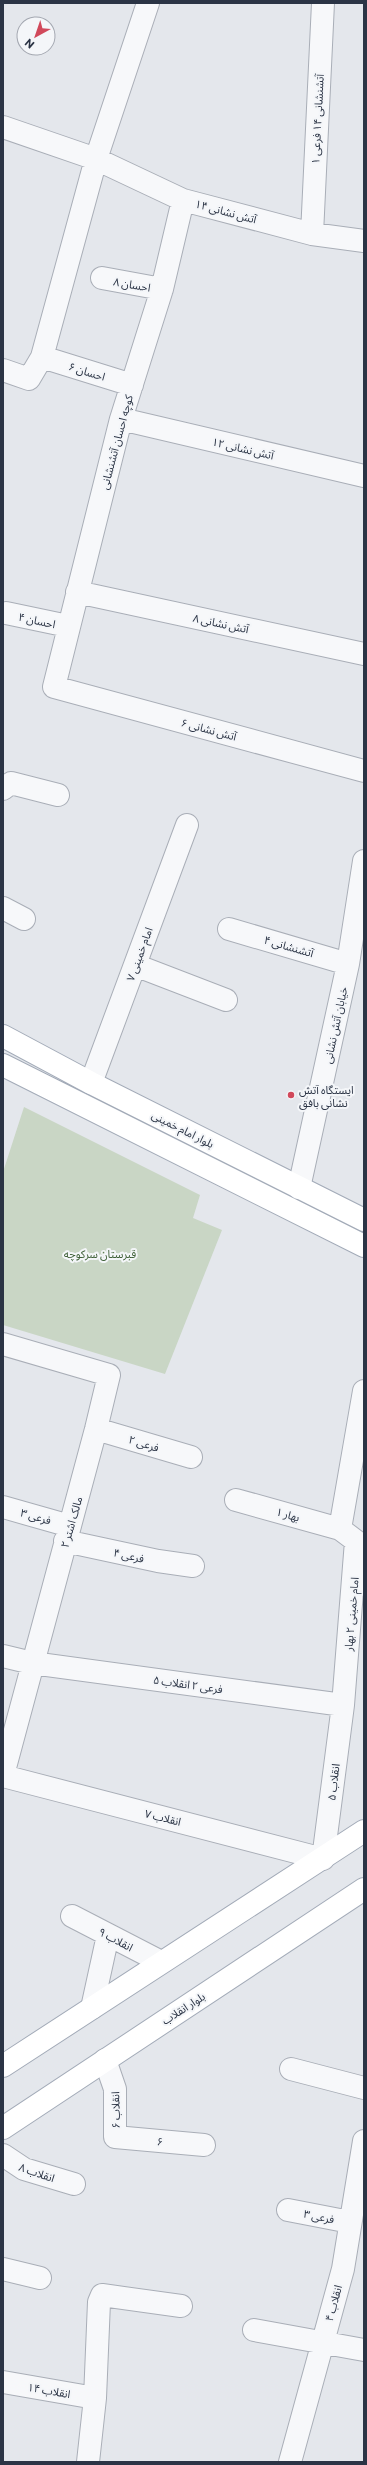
<svg xmlns="http://www.w3.org/2000/svg" width="367" height="2465" viewBox="0 0 367 2465" font-family="Commissioner,'Noto Sans Arabic',sans-serif">
	<rect width="100%" height="100%" fill="#e4e7ec"/>
	<!-- green -->
	<path fill="#c9d6c5" d="M24,1107L200,1195L193,1218L222,1230L165,1374L3,1325V1172Z"/>
	<g fill="none" stroke-linecap="round" stroke-linejoin="round">
		<!-- minor casing -->
		<g stroke="#a9aeb7" stroke-width="24">
			<path id="minor" d="M3,127L96,159L183,200L312,234L364,241
				M183,200L162,289L121,419L54,687L364,771
				M312,234L323,3
				M102,278L162,289
				M42,357L132,385
				M3,370L29,379L42,357L96,159L148,3
				M121,419L364,476
				M77,592L364,654
				M6,613L68,626
				M3,789L11,783L58,795
				M3,908L24,919
				M229,929L348,964
				M135,965L226,1000
				M91,1083L187,825
				M299,1188L348,964L364,861
				M3,1344L109,1375L96,1429L3,1775
				M96,1429L191,1457
				M236,1500L340,1529
				M3,1507L70,1526
				M65,1541L158,1561L193,1566
				M3,1656L32,1663L343,1705
				M3,1776L323,1859L343,1705L356,1541L340,1529L364,1391
				M72,1916L161,1962
				M92,2008L108,1935
				M105,2060L115,2089V2137L204,2145
				M291,2069L364,2088
				M3,2155L24,2169L74,2184
				M288,2210L350,2222
				M3,2269L40,2278
				M254,2330L364,2350
				M3,2382L95,2398
				M88,2462L95,2398L99,2302L102,2295L181,2306
				M290,2462L343,2269L364,2141"/>
		</g>
		<!-- major casing -->
		<g stroke="#a3abb8" stroke-width="24">
			<path id="major" d="M3,1036L91,1083L364,1220
				M3,1065L364,1246
				M3,2066L364,1831
				M3,2128L364,1889"/>
		</g>
		<!-- minor -->
		<use href="#minor" stroke="#f7f8fa" stroke-width="22"/>
		<!-- major -->
		<use href="#major" stroke="#fff" stroke-width="22"/>
	</g>
	<!-- markers -->
	<circle fill="#d1495b" stroke="#f4f6f9" stroke-width="1.5" cx="291" cy="1095" r="4"/>
	<g text-anchor="middle" dominant-baseline="central" stroke-width="4" stroke-linejoin="round" paint-order="stroke">
		<!-- street labels -->
		<g font-size="11" fill="#2b3445" stroke="#f4f6f9">
			<text transform="translate(317 119) rotate(-87)">آتشنشانی ۱۴ فرعی ۱</text>
			<text transform="translate(226 211) rotate(15)">آتش نشانی ۱۴</text>
			<text transform="translate(132 284) rotate(10)">احسان ۸</text>
			<text transform="translate(87 371) rotate(17)">احسان ۶</text>
			<text transform="translate(116 442) rotate(-75)">کوچه احسان آتشنشانی</text>
			<text transform="translate(243 448) rotate(13)">آتش نشانی ۱۲</text>
			<text transform="translate(37 620) rotate(12)">احسان ۴</text>
			<text transform="translate(221 623) rotate(12)">آتش نشانی ۸</text>
			<text transform="translate(209 729) rotate(15)">آتش نشانی ۶</text>
			<text transform="translate(289 946) rotate(16)">آتشنشانی ۴</text>
			<text transform="translate(139 954) rotate(-70)">امام خمینی ۷</text>
			<text transform="translate(335 1025) rotate(-78)">خیابان آتش نشانی</text>
			<text transform="translate(183 1129) rotate(27)">بلوار امام خمینی</text>
			<text transform="translate(144 1443) rotate(17)">فرعی ۲</text>
			<text transform="translate(288 1514) rotate(16)">بهار ۱</text>
			<text transform="translate(36 1516) rotate(16)">فرعی ۳</text>
			<text transform="translate(71 1522) rotate(-74)">مالک اشتر ۲</text>
			<text transform="translate(129 1555) rotate(13)">فرعی ۴</text>
			<text transform="translate(351 1614) rotate(-85)">امام خمینی ۲ بهار</text>
			<text transform="translate(188 1684) rotate(8)">فرعی ۲ انقلاب ۵</text>
			<text transform="translate(333 1782) rotate(-83)">انقلاب ۵</text>
			<text transform="translate(163 1817) rotate(14)">انقلاب ۷</text>
			<text transform="translate(116 1939) rotate(28)">انقلاب ۹</text>
			<text transform="translate(183 2008) rotate(-33)">بلوار انقلاب</text>
			<text transform="translate(115 2110) rotate(-91)">انقلاب ۶</text>
			<text transform="translate(160 2141) rotate(5)">۶</text>
			<text transform="translate(37 2172) rotate(19)">انقلاب ۸</text>
			<text transform="translate(319 2216) rotate(12)">فرعی ۳</text>
			<text transform="translate(333 2303) rotate(-75)">انقلاب ۴</text>
			<text transform="translate(49 2390) rotate(10)">انقلاب ۱۴</text>
		</g>
		<!-- poi labels -->
		<g font-size="11" fill="#2b3445" stroke="#f4f6f9" text-anchor="start">
			<text x="299" y="1089">ایستگاه آتش<tspan x="299" dy="13">نشانی بافق</tspan></text>
		</g>
		<!-- park labels -->
		<g font-size="11" fill="#3f6138" stroke="#f4f6f9">
			<text x="100" y="1253">قبرستان سرکوچه</text>
		</g>
	</g>
	<!-- border -->
	<rect width="367" height="2465" fill="none" stroke="#2b3445" stroke-width="8"/>
	<!-- north arrow -->
	<g transform="translate(36 36) rotate(220)"><circle r="19" fill="#f4f6f9" stroke="#a4a8b1"/>
	<path d="M0-3L7 15L0 10L-7 15Z" fill="#d1495b"/>
	<text y="-6" font-size="11" font-weight="bold" text-anchor="middle" fill="#2b3445">N</text>
	</g>
</svg>
